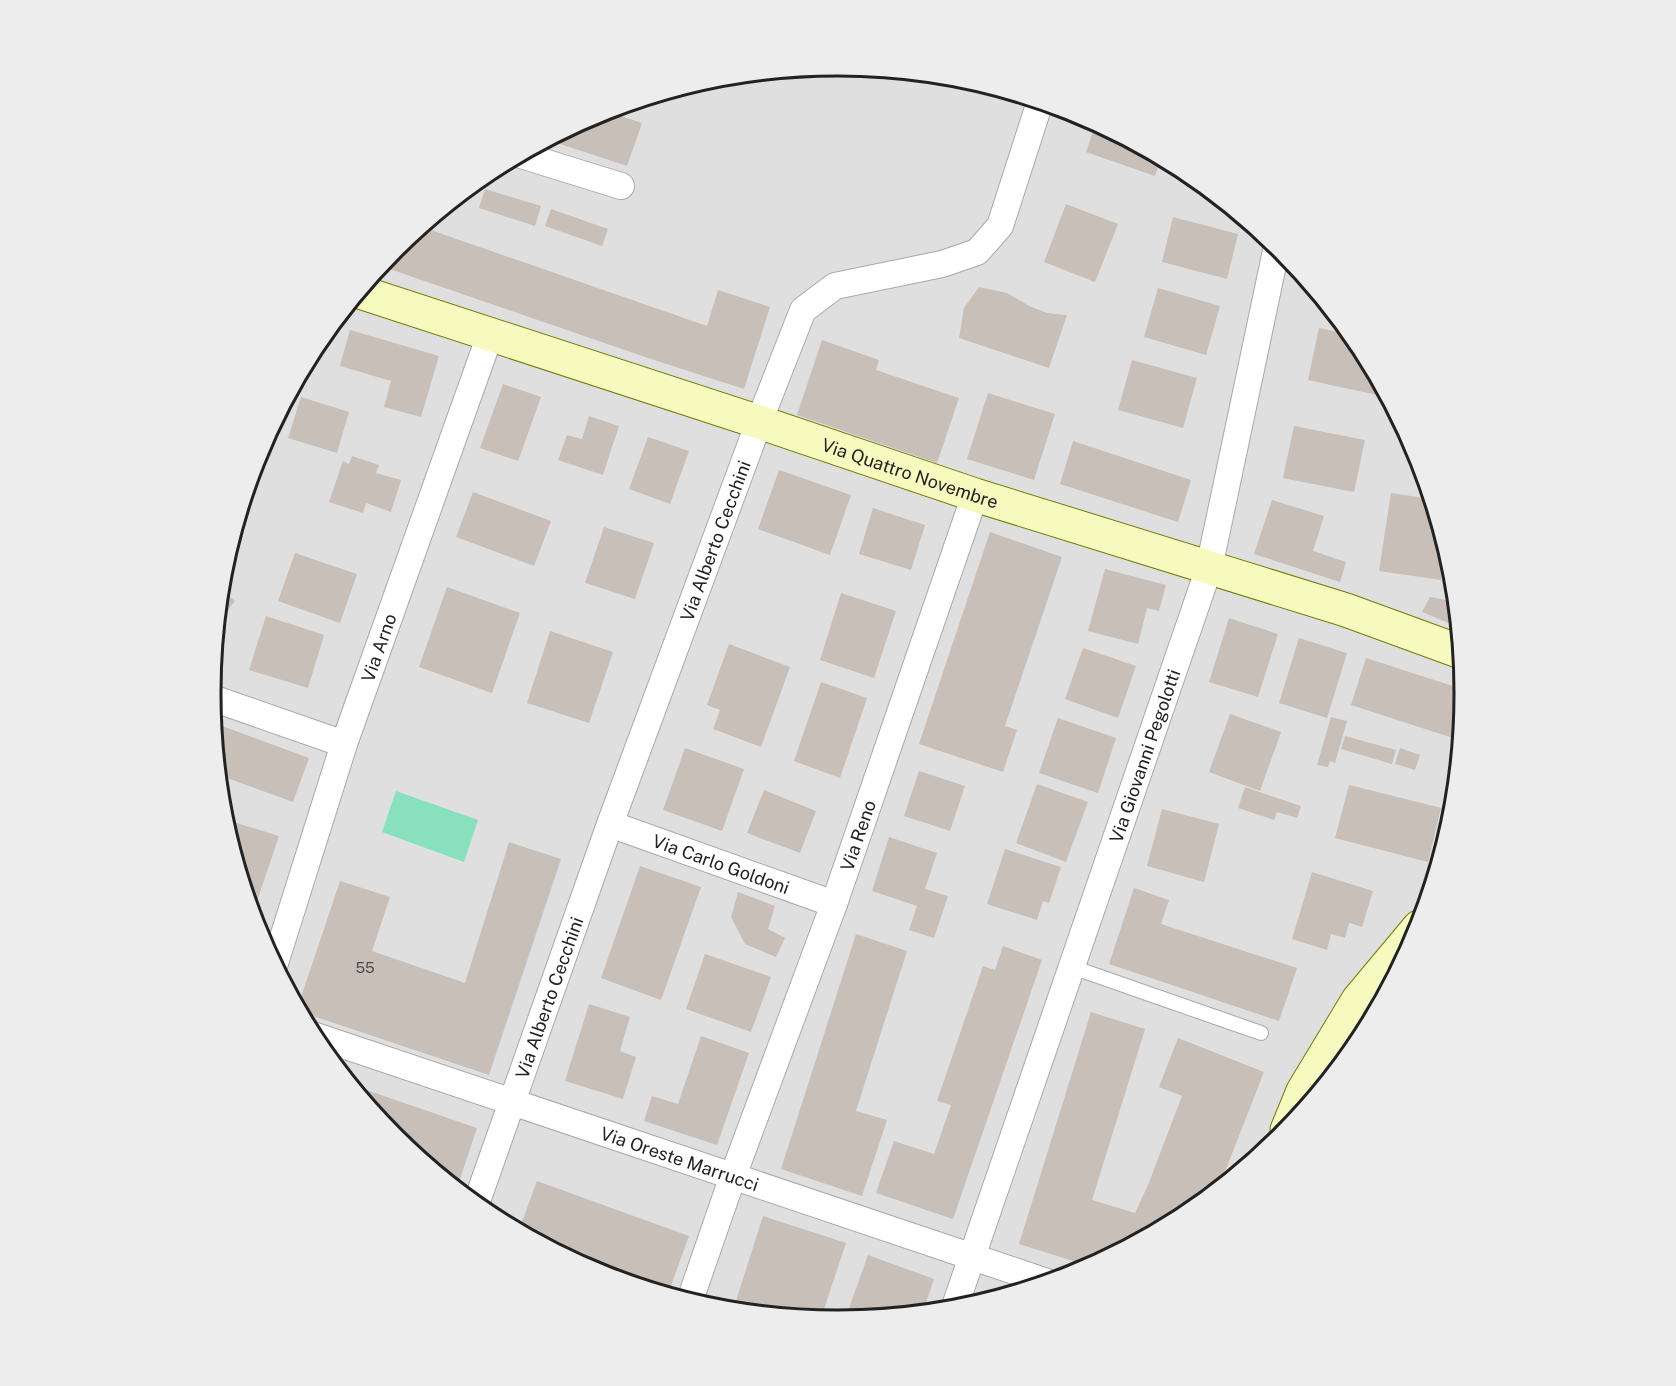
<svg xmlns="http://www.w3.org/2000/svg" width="1676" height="1386" viewBox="0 0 1676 1386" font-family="'Public Sans',sans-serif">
	<rect width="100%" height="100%" fill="#f2efe9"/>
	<!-- residential -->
	<path fill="#e0dfdf" d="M213 693a625 625 0 1 1 1250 0a625 625 0 1 1-1250 0Z"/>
	<!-- pitch -->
	<path fill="#88e0be" d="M396,791L478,820L464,862L382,832Z"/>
	<!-- building -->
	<path fill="#c7bfb8" d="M605,111L642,123L627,166L548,140Z
		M1096,123L1161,158L1155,176L1086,152Z
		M485,189L541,206L535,226L479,208Z
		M1066,204L1118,224L1095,282L1044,262Z
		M551,209L608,229L602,246L545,226Z
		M1173,217L1238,234L1227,279L1162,262Z
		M422,227L707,326L718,290L770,307L744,389L648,358L381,266L395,249Z
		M979,287L1007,293L1029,306L1047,313L1067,315L1049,368L959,338L964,308Z
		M1158,288L1220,306L1206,355L1144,337Z
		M1319,328L1351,335L1360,345L1379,382L1377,395L1308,380Z
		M350,330L439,356L421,417L384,407L391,381L340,366Z
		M822,340L879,360L876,370L959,398L937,463L797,415Z
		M1132,360L1197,378L1183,428L1118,410Z
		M503,384L541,397L518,461L480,448Z
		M988,393L1055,414L1034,480L967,459Z
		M301,397L349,412L337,453L288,438Z
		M589,416L619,426L603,475L558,460L567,435L582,439Z
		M1294,426L1365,440L1354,492L1283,478Z
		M648,437L689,451L670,504L629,489Z
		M1073,441L1191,480L1178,522L1060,484Z
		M352,456L379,465L376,473L401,480L391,512L366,503L363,513L329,502L343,461L349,464Z
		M779,470L851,495L830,555L758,529Z
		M473,492L551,521L534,566L456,537Z
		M1391,493L1431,499L1446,548L1441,580L1379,571Z
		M1272,500L1324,516L1313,551L1346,562L1340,582L1254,554Z
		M873,508L925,525L911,570L859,554Z
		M604,527L654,543L635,599L585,583Z
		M990,532L1062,557L1005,726L1017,730L1003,772L919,744Z
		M295,553L357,574L340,623L278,601Z
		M1105,569L1166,585L1159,611L1147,608L1138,644L1088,631Z
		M447,587L520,613L492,693L419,667Z
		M221,590L235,601L218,623Z
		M841,593L896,611L874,678L820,660Z
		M1430,597L1456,602L1458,627L1422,612Z
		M266,616L324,635L308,688L249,670Z
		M1229,618L1278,634L1258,697L1209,682Z
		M550,631L613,652L589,723L527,703Z
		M1299,638L1347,653L1327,718L1279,703Z
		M729,644L790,667L761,747L713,729L720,710L707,705Z
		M1083,648L1136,666L1118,718L1065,699Z
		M1366,658L1465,690L1459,740L1351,705Z
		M821,682L867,698L840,778L794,761Z
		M1230,714L1281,732L1260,791L1209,772Z
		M1331,717L1347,721L1335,763L1330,761L1328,767L1317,765Z
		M1058,718L1116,738L1098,793L1039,773Z
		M214,723L309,758L293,802L219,775Z
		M1345,736L1396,750L1392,764L1341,749Z
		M685,748L744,769L722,831L663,810Z
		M1400,748L1420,755L1415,770L1395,764Z
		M919,771L965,786L950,831L904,816Z
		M1037,784L1088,802L1066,862L1016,843Z
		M1349,785L1441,808L1428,862L1335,838Z
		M1245,787L1301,806L1297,818L1277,812L1274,820L1238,808Z
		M764,790L816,811L800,853L747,833Z
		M1162,809L1219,824L1204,882L1147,866Z
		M224,819L279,836L253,913Z
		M889,837L937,853L925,889L948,896L934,938L909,930L917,906L872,891Z
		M509,842L561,859L489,1075L301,1012L298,1006L340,881L390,897L372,951L465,983Z
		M1005,849L1061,867L1049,903L1043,901L1037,920L987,904Z
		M640,866L701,887L661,1000L601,978Z
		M1312,872L1373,891L1362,927L1349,923L1345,938L1331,934L1327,950L1292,939Z
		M1134,888L1169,900L1161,924L1297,968L1279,1021L1109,964Z
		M738,892L775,906L768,929L785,938L776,957L745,944L731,917Z
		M856,934L907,951L856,1111L887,1120L862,1196L781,1169Z
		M1003,946L1042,960L953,1219L876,1193L894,1141L934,1154L951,1105L937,1101L983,966L995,970Z
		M705,954L771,977L751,1032L686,1009Z
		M589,1004L630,1017L620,1051L636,1057L623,1099L565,1081Z
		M1091,1012L1145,1029L1092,1200L1135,1213L1148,1185L1182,1096L1159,1087L1178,1038L1264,1072L1219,1187L1186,1215L1089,1266L1019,1244Z
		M701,1036L749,1053L717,1145L644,1121L652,1096L678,1104Z
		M352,1085L477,1128L457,1188L394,1136Z
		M537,1181L689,1236L668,1294L598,1272L519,1230Z
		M763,1216L846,1243L821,1318L733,1310Z
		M868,1255L934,1279L923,1312L863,1318L848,1311Z"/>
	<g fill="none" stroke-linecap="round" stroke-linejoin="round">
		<!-- lane casing -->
		<g stroke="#a9a9a9" stroke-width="16">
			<path id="lane" d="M1072,967L1261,1033"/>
		</g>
		<!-- street casing -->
		<g stroke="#a9a9a9" stroke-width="28">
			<g id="street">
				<path d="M521,155L621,186"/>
				<path d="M212,698L344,744"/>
				<path id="s1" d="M610,824L834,904"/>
				<path id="s2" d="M275,963L344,744L490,335"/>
				<path id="s3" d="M313,1035L1047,1282"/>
				<path id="s4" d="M476,1204L610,824L759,422L803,310L835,286L942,264L977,252L1000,226L1040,102"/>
				<path id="s5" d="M690,1300L733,1176L834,904L975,495"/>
				<path id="s6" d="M954,1309L1209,568L1277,246"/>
			</g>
		</g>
		<!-- secondary casing -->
		<g stroke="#707d05" stroke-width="35">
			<g id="secondary">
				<path id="s7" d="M360,292L759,422L975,495L1346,610L1461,652"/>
				<path d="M1287,1130L1303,1091L1358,1000L1419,927"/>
			</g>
		</g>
		<!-- lane -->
		<use href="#lane" stroke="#fff" stroke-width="14"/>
		<!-- street -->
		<use href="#street" stroke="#fff" stroke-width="26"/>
		<!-- secondary -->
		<use href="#secondary" stroke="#f7fabf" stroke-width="33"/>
	</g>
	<g text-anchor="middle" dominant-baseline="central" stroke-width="4.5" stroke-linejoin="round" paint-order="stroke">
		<!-- number labels -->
		<g font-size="15" fill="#4b4948">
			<text x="365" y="967">55</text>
		</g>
		<!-- street labels -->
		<g font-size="18" fill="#222" stroke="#fff">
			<text stroke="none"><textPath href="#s7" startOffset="579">Via Quattro Novembre</textPath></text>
			<text stroke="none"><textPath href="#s4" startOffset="705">Via Alberto Cecchini</textPath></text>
			<text stroke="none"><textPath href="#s2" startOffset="332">Via Arno</textPath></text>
			<text stroke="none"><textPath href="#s6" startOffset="585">Via Giovanni Pegolotti</textPath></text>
			<text stroke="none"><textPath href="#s5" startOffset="494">Via Reno</textPath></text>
			<text stroke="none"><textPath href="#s1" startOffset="118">Via Carlo Goldoni</textPath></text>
			<text stroke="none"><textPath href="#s4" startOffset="219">Via Alberto Cecchini</textPath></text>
			<text stroke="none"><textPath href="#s3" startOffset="387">Via Oreste Marrucci</textPath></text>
		</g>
	</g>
	<!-- crop -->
	<path d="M0 0H1676V1386H0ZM837 76H838A616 616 0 0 1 1454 692V694A616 616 0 0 1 838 1310H837A616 616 0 0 1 221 694V692A616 616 0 0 1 837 76Z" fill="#ededed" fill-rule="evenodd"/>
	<path fill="none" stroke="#222" stroke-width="3" d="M837 76H838A616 616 0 0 1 1454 692V694A616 616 0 0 1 838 1310H837A616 616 0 0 1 221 694V692A616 616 0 0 1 837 76Z"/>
</svg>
